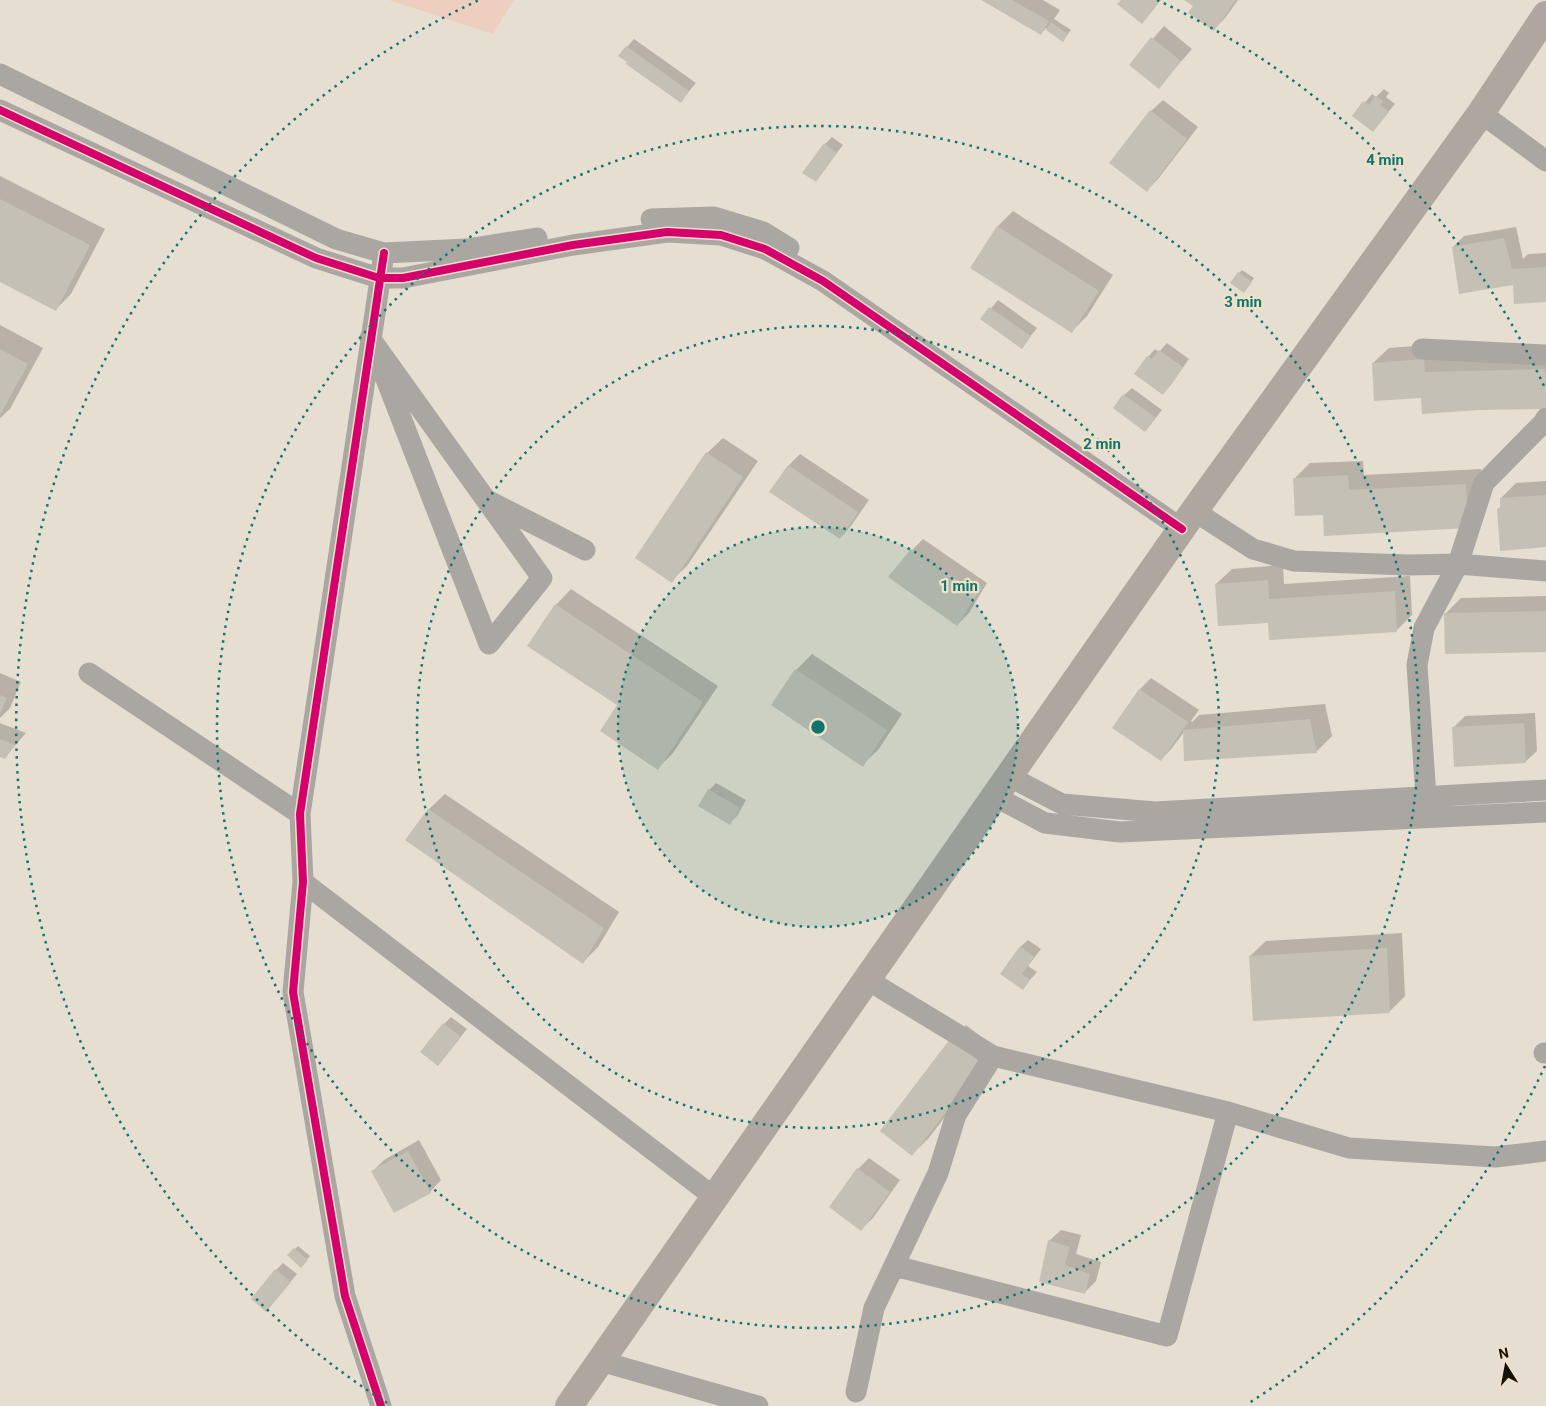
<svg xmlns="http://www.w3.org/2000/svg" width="1546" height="1406" viewBox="0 0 1546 1406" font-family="Roboto,sans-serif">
	<rect width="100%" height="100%" fill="#e6ded1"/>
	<!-- green -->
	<path fill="#eecebf" d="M389,0H514L493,34Z"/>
	<!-- shadow -->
	<path fill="#0003" d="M983,0H1043L1060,10L1054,19L1071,30L1063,40L1046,28L1041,34Z
		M1187,0H1238L1225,18L1214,29L1194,5Z
		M1164,26L1192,49L1159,87L1130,65Z
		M634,39L696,83L680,102L620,55Z
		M1384,89L1389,93L1386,97L1395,104L1373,130L1354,116L1372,94L1376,97Z
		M1163,100L1198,127L1158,179L1147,190L1151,111Z
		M832,137L843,145L815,181L825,144Z
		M0,176L105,229L71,294L56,309L0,280Z
		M1013,211L1113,275L1087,316L1072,331L971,268L998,226Z
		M1516,227L1523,259L1528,254L1546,253V301L1453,247L1464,236Z
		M1242,270L1254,278L1247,288L1239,273Z
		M998,300L1037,328L1022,347L982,319Z
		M0,325L43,348L10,409L0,418Z
		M1167,343L1189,359L1170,386L1163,393L1148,357L1155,349L1159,352Z
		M1439,344L1546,355V406L1422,397L1373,363L1389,348Z
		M1132,388L1162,410L1145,431L1124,395Z
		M723,438L758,461L687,566L671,581L707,453Z
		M800,454L869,500L851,526L840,538L771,492L789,465Z
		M1363,461L1364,475L1481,469L1483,512L1324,514L1294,479L1310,463Z
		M1546,481V547L1498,509L1501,506V498L1516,483Z
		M923,539L987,583L969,613L957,625L912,550Z
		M1283,565L1284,584L1410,576L1412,615L1397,630L1269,622L1216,584L1232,569Z
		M571,589L718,686L673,753L658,768L619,705L529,645L556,605Z
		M1546,596V651L1446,613L1461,598Z
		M812,654L902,714L878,750L862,765L773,705L796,670Z
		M0,673L21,682L10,708L0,718Z
		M1151,678L1199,710L1191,721L1192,722L1199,715L1325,704L1332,736L1317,751L1186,760L1184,732L1172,748L1161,760L1114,728L1140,689Z
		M1535,713L1537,751L1525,762L1454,727L1465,716Z
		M0,723L26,733L5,757L0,755Z
		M716,783L746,800L737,816L730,823L709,790Z
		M445,794L619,912L598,947L583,962L407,840L429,809Z
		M1402,933L1405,996L1390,1011L1250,956L1266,941Z
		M1028,940L1041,949L1028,966L1037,972L1023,988L1020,947Z
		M451,1017L467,1029L438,1065L444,1024Z
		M966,1025L997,1049L928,1139L912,1154L951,1040Z
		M419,1140L441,1180L430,1192L373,1171L384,1160Z
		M869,1158L900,1180L873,1218L861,1229L858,1169Z
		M1061,1230L1081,1235L1076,1254L1101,1262L1096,1281L1085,1292L1041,1281L1049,1241Z
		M298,1246L310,1256L301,1266L289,1255Z
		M283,1263L297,1274L273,1303L276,1270Z"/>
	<!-- building -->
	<path fill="#c4c0b5" d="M981,0H1012L1049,21L1041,35Z
		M1121,0H1161L1142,24L1117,4Z
		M1184,0H1236L1214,31L1188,13L1193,6Z
		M1051,22L1068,34L1063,42L1046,30Z
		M1151,37L1181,61L1159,89L1129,65Z
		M626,46L689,91L681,103L626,64L627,62L618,56Z
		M1375,96L1383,101L1380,105L1389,112L1373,132L1352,116L1363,101L1369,105Z
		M1150,110L1187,139L1147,192L1109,163Z
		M824,143L837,153L816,182L802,173Z
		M0,199L90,245L56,311L0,282Z
		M997,226L1099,291L1072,333L970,268Z
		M1504,238L1512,269L1546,267V302L1514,304L1513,285L1459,294L1452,247Z
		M1238,272L1252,282L1244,293L1230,283Z
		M989,307L1031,336L1022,349L980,319Z
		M0,349L28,364L0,415Z
		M1159,350L1183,367L1163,395L1134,374L1147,356L1152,359Z
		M1424,359L1425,372L1544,369L1546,377V406L1545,409L1480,410L1422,414L1421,398L1374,401L1372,363Z
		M1123,394L1156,418L1145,432L1113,408Z
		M706,452L743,477L672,583L635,558Z
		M788,465L858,512L840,539L769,492Z
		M1348,475L1349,490L1466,484L1468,528L1324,536L1323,515L1295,516L1293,478Z
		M1546,495V547L1500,551L1497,509L1500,508V498Z
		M911,549L977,594L957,626L888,577Z
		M1268,580L1269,599L1395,591L1397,632L1269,640L1268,623L1218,626L1215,584Z
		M555,604L703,702L658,770L600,731L617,705L527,646Z
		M1546,611V652L1445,654L1444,613Z
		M795,669L887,730L863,767L771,705Z
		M1139,689L1188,722L1161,761L1112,728Z
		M0,695L7,698L0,713Z
		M1310,719L1317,753L1184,761L1183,730Z
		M1524,723L1526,763L1454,767L1452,727Z
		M0,739L15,745L5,759L0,757Z
		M708,789L740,808L730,825L698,806Z
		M428,809L604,928L583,964L405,840Z
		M1020,946L1034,957L1022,974L1030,980L1023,990L1000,974Z
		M1387,948L1390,1013L1253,1021L1249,956Z
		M443,1023L461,1037L438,1066L420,1052Z
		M950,1039L983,1064L912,1156L880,1131Z
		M408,1151L431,1193L394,1213L371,1171Z
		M857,1168L890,1192L861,1231L829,1207Z
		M1048,1240L1070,1247L1065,1265L1090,1274L1085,1294L1039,1282Z
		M294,1248L308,1260L301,1268L287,1255Z
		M275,1269L291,1282L266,1312L251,1299Z"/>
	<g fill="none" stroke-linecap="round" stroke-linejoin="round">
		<!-- minor -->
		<path stroke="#aaa6a2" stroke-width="21" d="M0,74L336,239L384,253L467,249L537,238
			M0,110L316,258L379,278H403L573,245L667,232L721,235L765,249L823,281L1182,529
			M1481,113L1546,161
			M651,219L714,217L763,232L789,248
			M370,338L542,578L489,644Z
			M1422,349L1546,355
			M489,501L585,550
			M1194,511L1253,549L1294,561L1408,565L1458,564L1546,571
			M89,673L300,814
			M1008,776L1062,804L1155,812L1546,790
			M994,796L1045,823L1120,832L1546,812
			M1426,797L1417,665L1424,628L1458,564L1484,483L1544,422L1546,418
			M303,882L714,1197
			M1544,1053H1546
			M1228,1112L1349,1148L1495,1157L1546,1151
			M895,1266L1167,1336L1228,1112L993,1056
			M600,1361L758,1406
			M856,1392L874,1308L938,1173L956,1115L993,1056L866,979
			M381,1406L345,1296L293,992L303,882L300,814L384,253"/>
		<!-- major -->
		<path stroke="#aea7a0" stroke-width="28" d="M569,1406L1194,511L1481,113L1546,15"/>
		<!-- cycleway casing -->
		<g stroke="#efe0c8" stroke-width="11">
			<path id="cycleway" d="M0,110L316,258L379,278H403L573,245L667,232L721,235L765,249L823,281L1182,529
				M381,1406L345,1296L293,992L303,882L300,814L384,253"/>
		</g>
		<!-- cycleway -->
		<use href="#cycleway" stroke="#d6006c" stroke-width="8"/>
	</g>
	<!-- distance rings -->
	<circle cx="818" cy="727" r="200" fill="#0f766e" fill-opacity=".12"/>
	<g fill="none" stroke="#0f766e" stroke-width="2.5" stroke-dasharray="2.5 5">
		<circle cx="818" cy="727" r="200"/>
		<circle cx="818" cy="727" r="401"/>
		<circle cx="818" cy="727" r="601"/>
		<path d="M1545 1066A802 802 0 0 1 1249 1403M387 1403A802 802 0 0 1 479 0M1157 0A802 802 0 0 1 1545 388"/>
	</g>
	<circle cx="818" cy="727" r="8" fill="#0f766e" stroke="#efe0c8" stroke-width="2.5"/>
	<g font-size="15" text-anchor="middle" font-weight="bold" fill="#0f766e" stroke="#efe0c8" stroke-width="4.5" stroke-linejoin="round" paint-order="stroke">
		<text x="1385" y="165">4 min</text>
		<text x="1243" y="307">3 min</text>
		<text x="1102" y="449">2 min</text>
		<text x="959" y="591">1 min</text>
	</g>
	<!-- north arrow -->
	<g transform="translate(1506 1366) rotate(349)" stroke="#efe0c8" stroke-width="4" paint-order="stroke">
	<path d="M0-4L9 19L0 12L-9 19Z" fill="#151008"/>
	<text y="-8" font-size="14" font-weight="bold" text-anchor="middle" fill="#151008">N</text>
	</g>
</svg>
